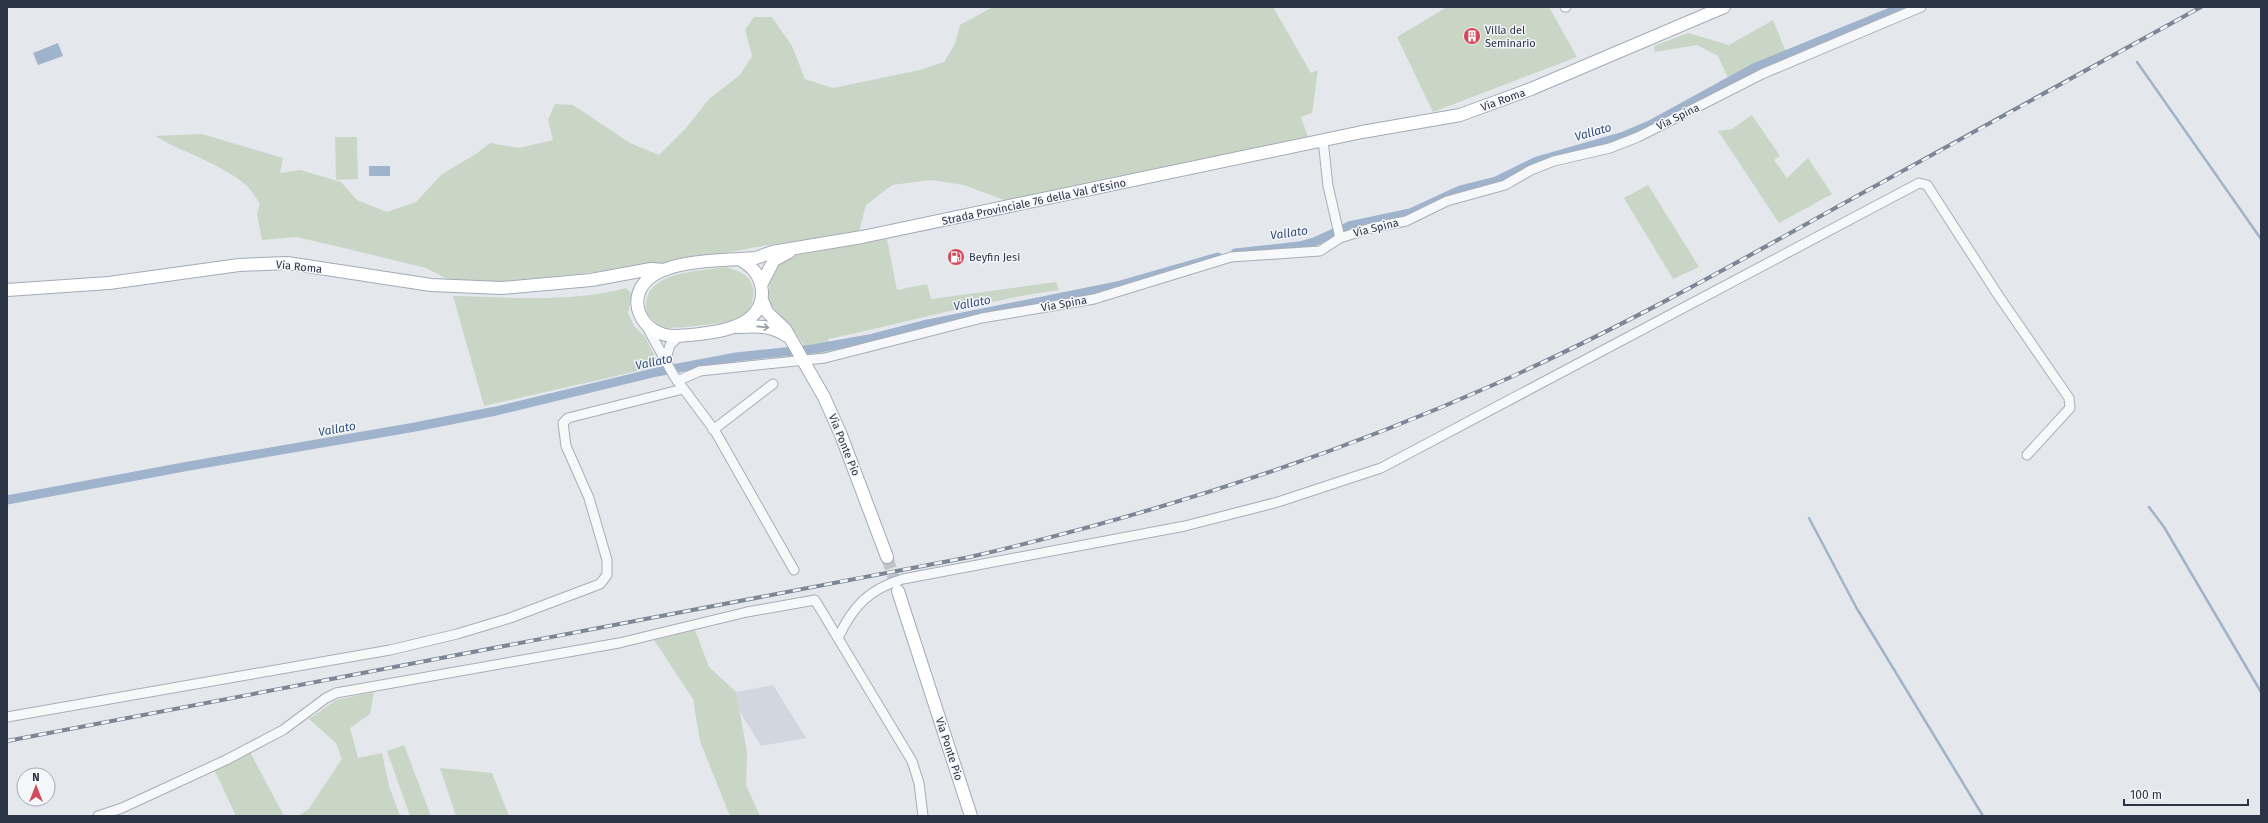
<svg xmlns="http://www.w3.org/2000/svg" width="2268" height="823" viewBox="0 0 2268 823" font-family="'Fira Sans',sans-serif">
	<rect width="100%" height="100%" fill="#e4e7ec"/>
	<!-- built -->
	<path fill="#d2d6de" d="M773,685L806,738L761,746L739,710L736,692Z"/>
	<!-- green -->
	<path fill="#c9d6c5" d="M993,7H1273L1311,73L1318,70L1312,113L1301,117L1308,137L1009,202L964,185L931,180L892,185L866,205L859,232L768,245L666,264L515,281L453,282L426,268L344,248L296,237L262,240L257,214L260,204C256,198 251,189 245,184C219,163 184,153 155,136L202,134L283,158L280,173L300,170L341,182L357,200L387,212L416,202L442,174L476,154L490,143L519,148L553,140L548,120L555,104L573,105L630,143L659,155L686,128L710,98L740,75L752,56L745,30L754,17H772L792,46L805,79L833,88L920,70L944,62L955,44L960,25Z
		M1447,7H1549L1577,57L1433,112L1397,37Z
		M1773,20L1786,52L1792,59L1732,87L1718,56L1697,45L1655,52L1654,46L1688,33L1729,45Z
		M1752,115L1780,156L1774,160L1787,178L1808,158L1832,194L1779,223L1718,131L1732,129Z
		M335,137H357L358,179L336,180Z
		M1648,185L1699,267L1673,279L1624,198Z
		M887,239L897,290L927,284L931,299L1056,282L1059,290C981,301 905,323 828,339L832,353L810,355L791,326L776,312L768,301L770,282L775,266L787,257Z
		M725,267C737,270 750,274 753,288C755,300 750,313 738,319C729,323 680,328 668,328L659,325L647,314C638,271 697,272 725,267Z
		M626,288L632,294L628,313L634,326L645,337L660,366L484,406L453,296C510,297 571,303 626,288Z
		M695,630L709,667L736,692L747,752L746,785L760,816H730L700,741L693,699L654,640Z
		M374,692L370,714L350,728L358,758L382,753L389,786L400,816H297L308,810L342,759L336,743L309,719L336,700Z
		M404,745L431,816H410L387,751Z
		M250,752L284,816H236L214,769Z
		M440,768L492,773L509,816H456Z"/>
	<!-- water -->
	<path fill="#9fb4cc" d="M58,43L63,56L38,65L33,53Z
		M369,166H390V176H369Z"/>
	<g fill="none" stroke-linecap="round" stroke-linejoin="round">
		<!-- stream -->
		<path stroke="#9fb4cc" stroke-width="2.5" d="M2137,62L2261,239
			M2149,507L2164,527L2261,692
			M1809,518L1856,607L1983,816"/>
		<!-- canal -->
		<path stroke="#9fb4cc" stroke-width="9" d="M1235,253L1299,246L1314,242L1349,226L1410,213L1460,190L1496,181L1537,161L1624,136L1650,125L1754,68L1903,7
			M7,500L189,466L415,427L496,411L657,372L736,357L813,349L869,339L923,325L1117,286L1218,257"/>
		<!-- major-tunnel -->
		<path stroke="#bfc3cb" stroke-width="12" stroke-dasharray="12 6" stroke-linecap="butt" d="M887,557L898,591"/>
		<!-- minor casing -->
		<g stroke="#a9aeb7" stroke-width="11">
			<path id="minor" d="M1565,7H1566
				M1323,140L1328,186L1340,238
				M647,327L674,376L715,431L794,570
				M665,362L670,345L679,336
				M677,381L700,371L825,358L982,318L1094,299L1231,257L1320,251L1340,238L1371,228L1406,221L1447,201L1505,185L1531,170L1554,161L1610,148L1638,137L1762,74L1921,7
				M713,430L773,384
				M838,638C853,606 869,589 903,579L1185,526L1278,502L1381,468L1919,183L1927,185L1998,295L2069,398L2070,408L2027,455
				M7,717L390,650L457,634L510,618L600,584L607,575V560L589,498L566,446L563,423L568,418L683,389
				M98,816L122,808L226,760L283,730L326,698L336,693L619,643L747,612L815,600L912,761L919,783L923,816"/>
		</g>
		<!-- major casing -->
		<g stroke="#a3abb8" stroke-width="14">
			<path id="major" d="M739,259L756,258L772,252L862,237L1362,132L1460,115L1531,89L1724,7
				M739,259C752,266 761,275 762,292C763,331 706,334 678,336C640,338 621,294 655,274C678,261 713,261 739,259Z
				M761,285L774,260L789,252
				M7,290L109,283L239,265L287,263L431,285L502,288L591,280L651,269L664,270
				M762,300L767,312L785,329L824,397L841,435L887,557
				M738,327C756,326 771,325 787,336
				M898,591L971,816"/>
		</g>
		<!-- minor -->
		<use href="#minor" stroke="#f7f8fa" stroke-width="9"/>
		<!-- major -->
		<use href="#major" stroke="#fff" stroke-width="12"/>
		<!-- rail casing -->
		<g stroke="#7d8696" stroke-width="4">
			<path id="rail" d="M7,741L970,557C1150,515 1324,460 1493,385C1611,333 1724,270 1837,207C1959,141 2080,74 2201,7"/>
		</g>
		<!-- rail -->
		<use href="#rail" stroke="#f4f6f9" stroke-width="2.5" stroke-dasharray="8" stroke-linecap="butt"/>
	</g>
	<!-- one-way arrows -->
	<defs><path id="oneway-shaft" d="M-6 0H5M1.5-3L5.5 0L1.5 3" fill="none" stroke-width="1.6" stroke-linecap="round" stroke-linejoin="round"/></defs>
	<use stroke="#959aa2" href="#oneway-shaft" transform="translate(763 327) rotate(6)"/>
	<!-- icons -->
	<defs>
		<g id="building-disc" transform="scale(0.9)"><circle r="9.5" fill="#d1495b" stroke="#f4f6f9"/><path d="M-4-6H4V6H1V3H-1V6H-4ZM-2.5-4.3h1.7v1.8h-1.7ZM.8-4.3h1.7v1.8H.8ZM-2.5-1h1.7V.8h-1.7ZM.8-1h1.7V.8H.8Z" fill="#fff"/></g>
		<g id="fuel-disc" transform="scale(0.9)"><circle r="9.5" fill="#d1495b" stroke="#f4f6f9"/><path d="M-5.5-6h7V0h2V4h1.3V-2.5L3-4.5l.8-.8L6-3V5H2.5V1h-1V6h-7ZM-4.2-4.7v3.2H.2V-4.7Z" fill="#fff"/></g>
	</defs>
	<g fill-rule="evenodd">
		<use href="#building-disc" x="1472" y="36"/>
		<use href="#fuel-disc" x="956" y="257"/>
	</g>
	<g text-anchor="middle" dominant-baseline="central" stroke-width="3" stroke-linejoin="round" paint-order="stroke">
		<!-- poi labels -->
		<g font-size="11" fill="#2b3445" stroke="#f4f6f9" text-anchor="start">
			<text x="1485" y="30">Villa del<tspan x="1485" dy="13">Seminario</tspan></text>
			<text x="969" y="257">Beyfin Jesi</text>
		</g>
		<!-- street labels -->
		<g font-size="11" fill="#2b3445" stroke="#f4f6f9">
			<text transform="translate(1503 100) rotate(-20)">Via Roma</text>
			<text transform="translate(1678 117) rotate(-26)">Via Spina</text>
			<text transform="translate(1034 202) rotate(-12)">Strada Provinciale 76 della Val d'Esino</text>
			<text transform="translate(1376 228) rotate(-14)">Via Spina</text>
			<text transform="translate(299 267) rotate(6)">Via Roma</text>
			<text transform="translate(1064 304) rotate(-10)">Via Spina</text>
			<text transform="translate(844 445) rotate(68)">Via Ponte Pio</text>
			<text transform="translate(949 749) rotate(72)">Via Ponte Pio</text>
		</g>
		<!-- water labels -->
		<g font-size="12" font-style="italic" fill="#34527a" stroke="#f4f6f9">
			<text transform="translate(1593 132) rotate(-16)">Vallato</text>
			<text transform="translate(1289 233) rotate(-8)">Vallato</text>
			<text transform="translate(972 303) rotate(-11)">Vallato</text>
			<text transform="translate(654 362) rotate(-12)">Vallato</text>
			<text transform="translate(337 429) rotate(-10)">Vallato</text>
		</g>
	</g>
	<!-- border -->
	<rect width="2268" height="823" fill="none" stroke="#2b3445" stroke-width="16"/>
	<!-- north arrow -->
	<g transform="translate(36 787)"><circle r="19" fill="#f4f6f9" stroke="#a4a8b1"/>
	<path d="M0-3L7 15L0 10L-7 15Z" fill="#d1495b"/>
	<text y="-6" font-size="11" font-weight="bold" text-anchor="middle" fill="#2b3445">N</text>
	</g>
	<!-- scale -->
	<path d="M2124 799v6h124v-6" fill="none" stroke="#2b3445" stroke-width="2"/>
	<text x="2130" y="799" font-size="12" fill="#2b3445" stroke="#f4f6f9" stroke-width="3" paint-order="stroke">100 m</text>
</svg>
